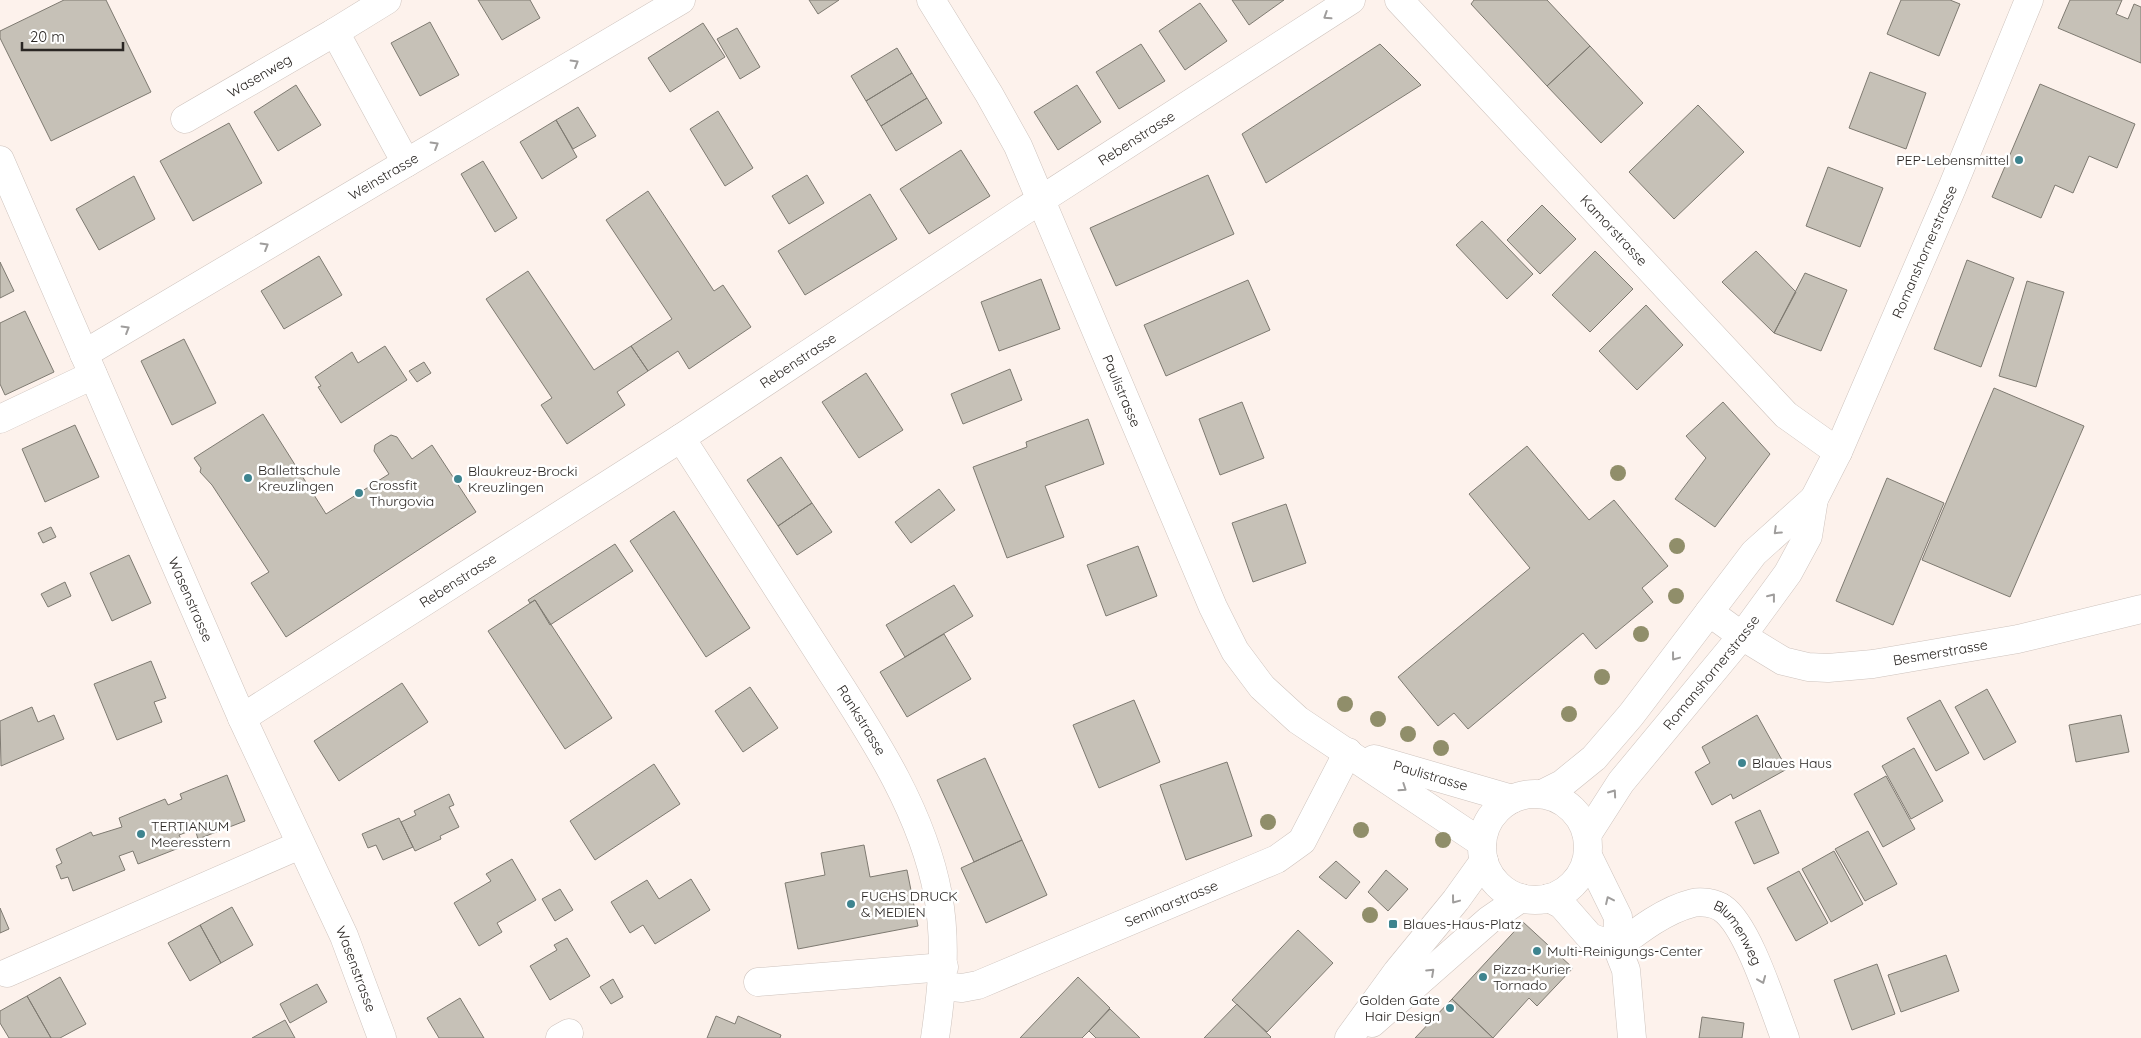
<svg xmlns="http://www.w3.org/2000/svg" width="2141" height="1038" viewBox="0 0 2141 1038" font-family="Quicksand,sans-serif">
	<rect width="100%" height="100%" fill="#fdf2ec"/>
	<!-- building -->
	<path fill="#c6c1b7" stroke="#7e7a71" d="M64,0H106L151,92L51,141L0,38V31Z
		M478,0H530L540,18L502,40Z
		M809,0H839L818,14Z
		M1232,0H1284L1249,25Z
		M1474,0H1547L1590,46L1547,86L1471,4Z
		M1901,0H1950L1960,4L1939,56L1887,34Z
		M2070,0H2122L2116,14L2128,19L2134,4L2141,7V63L2058,28Z
		M1200,3L1227,41L1185,70L1159,31Z
		M430,22L459,75L420,96L391,43Z
		M703,23L725,57L670,92L648,58Z
		M737,28L760,67L740,79L717,39Z
		M1141,44L1165,81L1119,109L1096,72Z
		M1380,44L1421,85L1266,183L1242,134Z
		M1590,46L1643,103L1601,143L1547,86Z
		M897,48L912,73L866,101L851,76Z
		M1870,72L1926,93L1906,149L1849,128Z
		M912,73L927,98L881,126L866,101Z
		M2040,84L2135,124L2117,168L2089,156L2073,193L2055,185L2041,218L1992,197Z
		M296,85L321,125L278,151L254,112Z
		M1077,85L1101,122L1058,150L1034,112Z
		M927,98L942,123L896,151L881,126Z
		M1698,105L1744,152L1674,219L1629,172Z
		M578,107L596,136L573,149L556,120Z
		M718,111L753,168L725,186L690,129Z
		M556,120L577,157L542,179L520,142Z
		M229,123L262,183L193,221L160,161Z
		M961,150L990,196L929,234L900,189Z
		M483,161L517,218L495,232L461,174Z
		M1828,167L1883,188L1860,247L1806,226Z
		M807,175L824,203L789,224L772,196Z
		M1208,175L1234,234L1116,286L1090,228Z
		M134,176L155,219L99,250L76,209Z
		M648,191L714,291L723,285L751,327L689,369L678,351L648,371L631,346L672,319L606,220Z
		M870,194L897,239L805,295L778,251Z
		M1542,205L1576,239L1540,274L1507,240Z
		M1482,221L1533,274L1507,299L1456,245Z
		M1595,251L1633,289L1590,332L1552,295Z
		M1756,251L1796,292L1774,333L1722,282Z
		M319,256L342,295L284,329L261,291Z
		M1967,260L2014,278L1981,367L1934,349Z
		M0,262L14,291L0,298Z
		M528,271L594,370L631,346L648,371L617,392L625,405L567,444L541,405L552,398L486,299Z
		M1805,273L1847,290L1821,351L1774,333Z
		M1041,279L1060,329L999,351L981,302Z
		M1248,280L1270,330L1166,376L1144,325Z
		M2027,281L2064,292L2036,387L1999,376Z
		M1646,305L1683,345L1637,390L1599,351Z
		M25,311L54,372L5,395L0,384V323Z
		M184,339L216,403L172,425L141,361Z
		M385,346L407,380L341,423L318,387L321,386L315,377L352,352L358,363Z
		M424,362L431,373L417,382L409,371Z
		M1010,369L1022,400L963,424L951,394Z
		M866,373L903,430L859,458L822,402Z
		M1994,388L2084,426L2010,597L1922,560Z
		M1242,402L1264,458L1220,475L1199,419Z
		M1723,402L1770,454L1715,527L1675,499L1706,458L1686,436Z
		M263,414L326,514L389,474L374,451L375,445L391,435L397,437L412,459L432,445L476,512L286,637L251,583L269,572L212,485L200,472L201,468L194,458Z
		M1088,419L1104,464L1045,486L1064,537L1007,558L973,467L1027,447L1026,442Z
		M75,425L99,477L45,502L22,449Z
		M1527,446L1589,520L1614,500L1668,566L1642,588L1653,602L1596,649L1583,633L1468,729L1454,713L1438,726L1398,677L1530,568L1469,494Z
		M781,457L812,503L778,526L747,480Z
		M1887,478L1944,503L1893,625L1836,601Z
		M939,489L955,510L911,543L895,522Z
		M812,503L832,532L797,555L778,526Z
		M1286,504L1306,563L1253,582L1232,523Z
		M674,511L750,628L706,657L630,541Z
		M51,527L56,537L43,543L38,533Z
		M615,544L633,571L550,625L535,600L530,603L528,600Z
		M1138,546L1157,596L1106,616L1087,565Z
		M129,555L151,603L112,621L90,573Z
		M65,582L71,596L48,607L41,594Z
		M954,585L973,616L905,657L886,625Z
		M535,600L612,718L565,749L488,631Z
		M944,634L971,679L907,717L880,672Z
		M151,661L166,698L154,702L162,722L117,740L94,684Z
		M402,683L428,722L339,781L314,741Z
		M750,687L778,728L743,752L715,711Z
		M1987,689L2016,742L1984,760L1955,707Z
		M1134,700L1160,762L1099,788L1073,725Z
		M1940,700L1969,753L1936,771L1907,718Z
		M32,707L38,722L54,715L64,739L1,766L0,721Z
		M1757,715L1787,769L1733,799L1731,794L1712,805L1695,772L1710,763L1702,747Z
		M2121,715L2129,752L2076,762L2069,725Z
		M1914,748L1943,801L1911,819L1882,766Z
		M985,758L1022,840L974,862L937,780Z
		M1227,762L1252,836L1186,860L1160,785Z
		M654,764L680,804L595,860L570,821Z
		M227,775L245,821L198,839L195,829L179,835L184,846L138,864L133,851L119,856L125,870L73,891L68,877L61,879L56,866L62,863L56,849L91,832L93,836L122,827L119,818L165,799L168,805L182,799L180,794Z
		M1886,776L1915,829L1883,847L1854,794Z
		M449,794L454,805L449,807L459,827L440,836L441,839L415,851L401,822L416,815L414,811Z
		M1760,810L1779,853L1754,864L1735,822Z
		M399,818L413,847L383,860L376,845L368,848L362,834Z
		M1868,831L1897,884L1865,901L1835,849Z
		M1022,840L1047,895L986,923L961,868Z
		M864,845L870,877L907,870L918,926L798,949L785,883L825,875L821,853Z
		M1834,851L1863,904L1831,922L1802,869Z
		M512,859L536,900L497,923L502,932L479,946L454,903L491,881L486,874Z
		M1336,861L1360,882L1346,899L1319,877Z
		M1386,870L1408,889L1388,911L1368,892Z
		M1799,871L1828,923L1796,941L1767,888Z
		M691,879L710,910L655,944L643,925L630,933L611,902L647,880L659,899Z
		M560,889L573,910L555,921L542,899Z
		M232,907L253,945L221,963L200,925Z
		M0,908L9,929L0,933Z
		M1523,922L1573,968L1537,1006L1529,998L1493,1038L1452,999Z
		M200,925L221,963L190,981L168,943Z
		M1298,930L1333,963L1267,1032L1232,1000Z
		M567,938L590,976L550,1000L530,966L557,950L554,945Z
		M1946,955L1959,991L1901,1012L1888,975Z
		M1877,964L1895,1014L1852,1030L1834,980Z
		M60,977L86,1024L60,1038H51L27,996Z
		M1078,977L1110,1008L1089,1031L1082,1038H1020Z
		M613,979L623,997L611,1004L600,987Z
		M317,984L327,1002L290,1023L280,1004Z
		M27,996L51,1038H9L0,1023V1011Z
		M460,998L484,1038H439L427,1018Z
		M1452,999L1493,1038H1415Z
		M1237,1004L1271,1037L1270,1038H1204Z
		M1110,1009L1140,1038H1096L1089,1031Z
		M716,1016L735,1024L738,1016L781,1035L780,1038H707Z
		M1702,1017L1744,1023L1742,1038H1699Z
		M285,1020L295,1038H252Z"/>
	<g fill="none" stroke-linecap="round" stroke-linejoin="round">
		<!-- minor casing -->
		<g stroke="#cec3bd" stroke-width="29">
			<g id="minor">
				<path d="M387,0L335,32L406,163"/>
				<path id="s1" d="M1399,0L1786,415L1838,452"/>
				<path id="s2" d="M185,119L335,32"/>
				<path id="s3" d="M0,160L242,718L344,936L382,1038"/>
				<path id="s4" d="M84,354L681,0"/>
				<path d="M0,419L93,375"/>
				<path id="s5" d="M681,438C725,507 769,576 814,645C863,722 921,803 938,895C947,944 942,989 935,1038"/>
				<path id="s6" d="M1709,612L1742,636L1783,661L1808,667L1828,668L1873,664L2018,639L2141,609"/>
				<path id="s7" d="M242,718L681,438L1022,212L1351,0"/>
				<path d="M1542,794L1562,784L1594,758L1631,715L1754,553L1814,499"/>
				<path id="s8" d="M1587,835L1621,782L1742,636L1788,573L1808,536L1814,499L1838,452L1952,188L2029,0"/>
				<path id="s9" d="M1617,947C1639,930 1665,910 1693,903C1701,901 1715,903 1722,908C1748,925 1773,1007 1785,1038"/>
				<path d="M7,973L300,845"/>
				<path d="M758,982L944,967"/>
				<path id="s10" d="M942,986L962,988L978,985L1277,859L1302,841L1348,752"/>
				<path d="M1372,1023L1489,920L1521,898"/>
				<path d="M560,1038L569,1033"/>
				<path d="M1349,1038L1397,972L1456,900L1484,861"/>
			</g>
		</g>
		<!-- major casing -->
		<g stroke="#cec3bd" stroke-width="29">
			<g id="major">
				<path id="s11" d="M931,0L989,94L1018,146L1213,607L1235,651L1262,687L1298,720L1482,843"/>
				<path id="s12" d="M1374,759L1512,799"/>
				<circle cx="1535" cy="847" r="53"/>
				<path d="M1588,856L1618,917L1617,947L1626,970L1632,1038"/>
				<path d="M1549,898L1562,905L1590,937L1617,947"/>
			</g>
		</g>
		<!-- minor -->
		<use href="#minor" stroke="#fff" stroke-width="28"/>
		<!-- major -->
		<use href="#major" stroke="#fff" stroke-width="28"/>
	</g>
	<!-- trees -->
	<g fill="#908e6a">
		<circle cx="1618" cy="473" r="8"/>
		<circle cx="1677" cy="546" r="8"/>
		<circle cx="1676" cy="596" r="8"/>
		<circle cx="1641" cy="634" r="8"/>
		<circle cx="1602" cy="677" r="8"/>
		<circle cx="1345" cy="704" r="8"/>
		<circle cx="1569" cy="714" r="8"/>
		<circle cx="1378" cy="719" r="8"/>
		<circle cx="1408" cy="734" r="8"/>
		<circle cx="1441" cy="748" r="8"/>
		<circle cx="1268" cy="822" r="8"/>
		<circle cx="1361" cy="830" r="8"/>
		<circle cx="1443" cy="840" r="8"/>
		<circle cx="1370" cy="915" r="8"/>
	</g>
	<!-- one-way arrows -->
	<defs><path id="oneway-chevron" d="M-2-3.5L2.5 0L-2 3.5" fill="none" stroke-width="1.6" stroke-linecap="round" stroke-linejoin="round" transform="scale(1.25)"/></defs>
	<g stroke="#9f9d9c">
		<use href="#oneway-chevron" transform="translate(1327 16) rotate(147)"/>
		<use href="#oneway-chevron" transform="translate(575 63) rotate(-31)"/>
		<use href="#oneway-chevron" transform="translate(435 145) rotate(-31)"/>
		<use href="#oneway-chevron" transform="translate(265 246) rotate(-31)"/>
		<use href="#oneway-chevron" transform="translate(126 329) rotate(-31)"/>
		<use href="#oneway-chevron" transform="translate(1777 531) rotate(136)"/>
		<use href="#oneway-chevron" transform="translate(1772 597) rotate(-52)"/>
		<use href="#oneway-chevron" transform="translate(1675 657) rotate(127)"/>
		<use href="#oneway-chevron" transform="translate(1403 788) rotate(34)"/>
		<use href="#oneway-chevron" transform="translate(1613 793) rotate(-55)"/>
		<use href="#oneway-chevron" transform="translate(1455 900) rotate(127)"/>
		<use href="#oneway-chevron" transform="translate(1609 900) rotate(-115)"/>
		<use href="#oneway-chevron" transform="translate(1431 972) rotate(-43)"/>
		<use href="#oneway-chevron" transform="translate(1762 980) rotate(68)"/>
	</g>
	<!-- markers -->
	<g fill="#3e848f" stroke="#fff" stroke-width="2">
		<circle cx="2019" cy="160" r="5"/>
		<circle cx="248" cy="478" r="5"/>
		<circle cx="458" cy="479" r="5"/>
		<circle cx="359" cy="493" r="5"/>
		<circle cx="1742" cy="763" r="5"/>
		<circle cx="141" cy="834" r="5"/>
		<circle cx="851" cy="904" r="5"/>
		<rect x="1388" y="919" width="10" height="10" rx="2.5"/>
		<circle cx="1537" cy="951" r="5"/>
		<circle cx="1483" cy="977" r="5"/>
		<circle cx="1450" cy="1008" r="5"/>
	</g>
	<g text-anchor="middle" dominant-baseline="central" stroke-width="5" stroke-linejoin="round" paint-order="stroke">
		<!-- street labels -->
		<g font-size="14" fill="#2a2623" stroke="#fff">
			<text stroke="none"><textPath href="#s2" startOffset="86">Wasenweg</textPath></text>
			<text stroke="none"><textPath href="#s7" startOffset="1066">Rebenstrasse</textPath></text>
			<text stroke="none"><textPath href="#s4" startOffset="348">Weinstrasse</textPath></text>
			<text stroke="none"><textPath href="#s1" startOffset="315">Kamorstrasse</textPath></text>
			<text stroke="none"><textPath href="#s8" startOffset="681">Romanshornerstrasse</textPath></text>
			<text stroke="none"><textPath href="#s7" startOffset="661">Rebenstrasse</textPath></text>
			<text stroke="none"><textPath href="#s11" startOffset="436">Paulistrasse</textPath></text>
			<text stroke="none"><textPath href="#s7" startOffset="256">Rebenstrasse</textPath></text>
			<text stroke="none"><textPath href="#s3" startOffset="479">Wasenstrasse</textPath></text>
			<text stroke="none"><textPath href="#s6" startOffset="248">Besmerstrasse</textPath></text>
			<text stroke="none"><textPath href="#s8" startOffset="205">Romanshornerstrasse</textPath></text>
			<text stroke="none"><textPath href="#s5" startOffset="335">Rankstrasse</textPath></text>
			<text stroke="none"><textPath href="#s12" startOffset="59">Paulistrasse</textPath></text>
			<text stroke="none"><textPath href="#s10" startOffset="246">Seminarstrasse</textPath></text>
			<text stroke="none"><textPath href="#s9" startOffset="148">Blumenweg</textPath></text>
			<text stroke="none"><textPath href="#s3" startOffset="884">Wasenstrasse</textPath></text>
		</g>
		<!-- poi labels -->
		<g font-size="14" fill="#2a2623" stroke="#fff" text-anchor="start">
			<text x="2009" y="160" text-anchor="end">PEP-Lebensmittel</text>
			<text x="258" y="470">Ballettschule<tspan x="258" dy="16">Kreuzlingen</tspan></text>
			<text x="468" y="471">Blaukreuz-Brocki<tspan x="468" dy="16">Kreuzlingen</tspan></text>
			<text x="369" y="485">Crossfit<tspan x="369" dy="16">Thurgovia</tspan></text>
			<text x="1752" y="763">Blaues Haus</text>
			<text x="151" y="826">TERTIANUM<tspan x="151" dy="16">Meeresstern</tspan></text>
			<text x="861" y="896">FUCHS DRUCK<tspan x="861" dy="16">&amp; MEDIEN</tspan></text>
			<text x="1403" y="924">Blaues-Haus-Platz</text>
			<text x="1547" y="951">Multi-Reinigungs-Center</text>
			<text x="1493" y="969">Pizza-Kurier<tspan x="1493" dy="16">Tornado</tspan></text>
			<text x="1440" y="1000" text-anchor="end">Golden Gate<tspan x="1440" dy="16">Hair Design</tspan></text>
		</g>
	</g>
	<!-- scale -->
	<path d="M22 42v8h101v-8" fill="none" stroke="#2a2623" stroke-width="2.5"/>
	<text x="30" y="42" font-size="15" fill="#2a2623" stroke="#ffffff" stroke-width="4" paint-order="stroke">20 m</text>
</svg>
